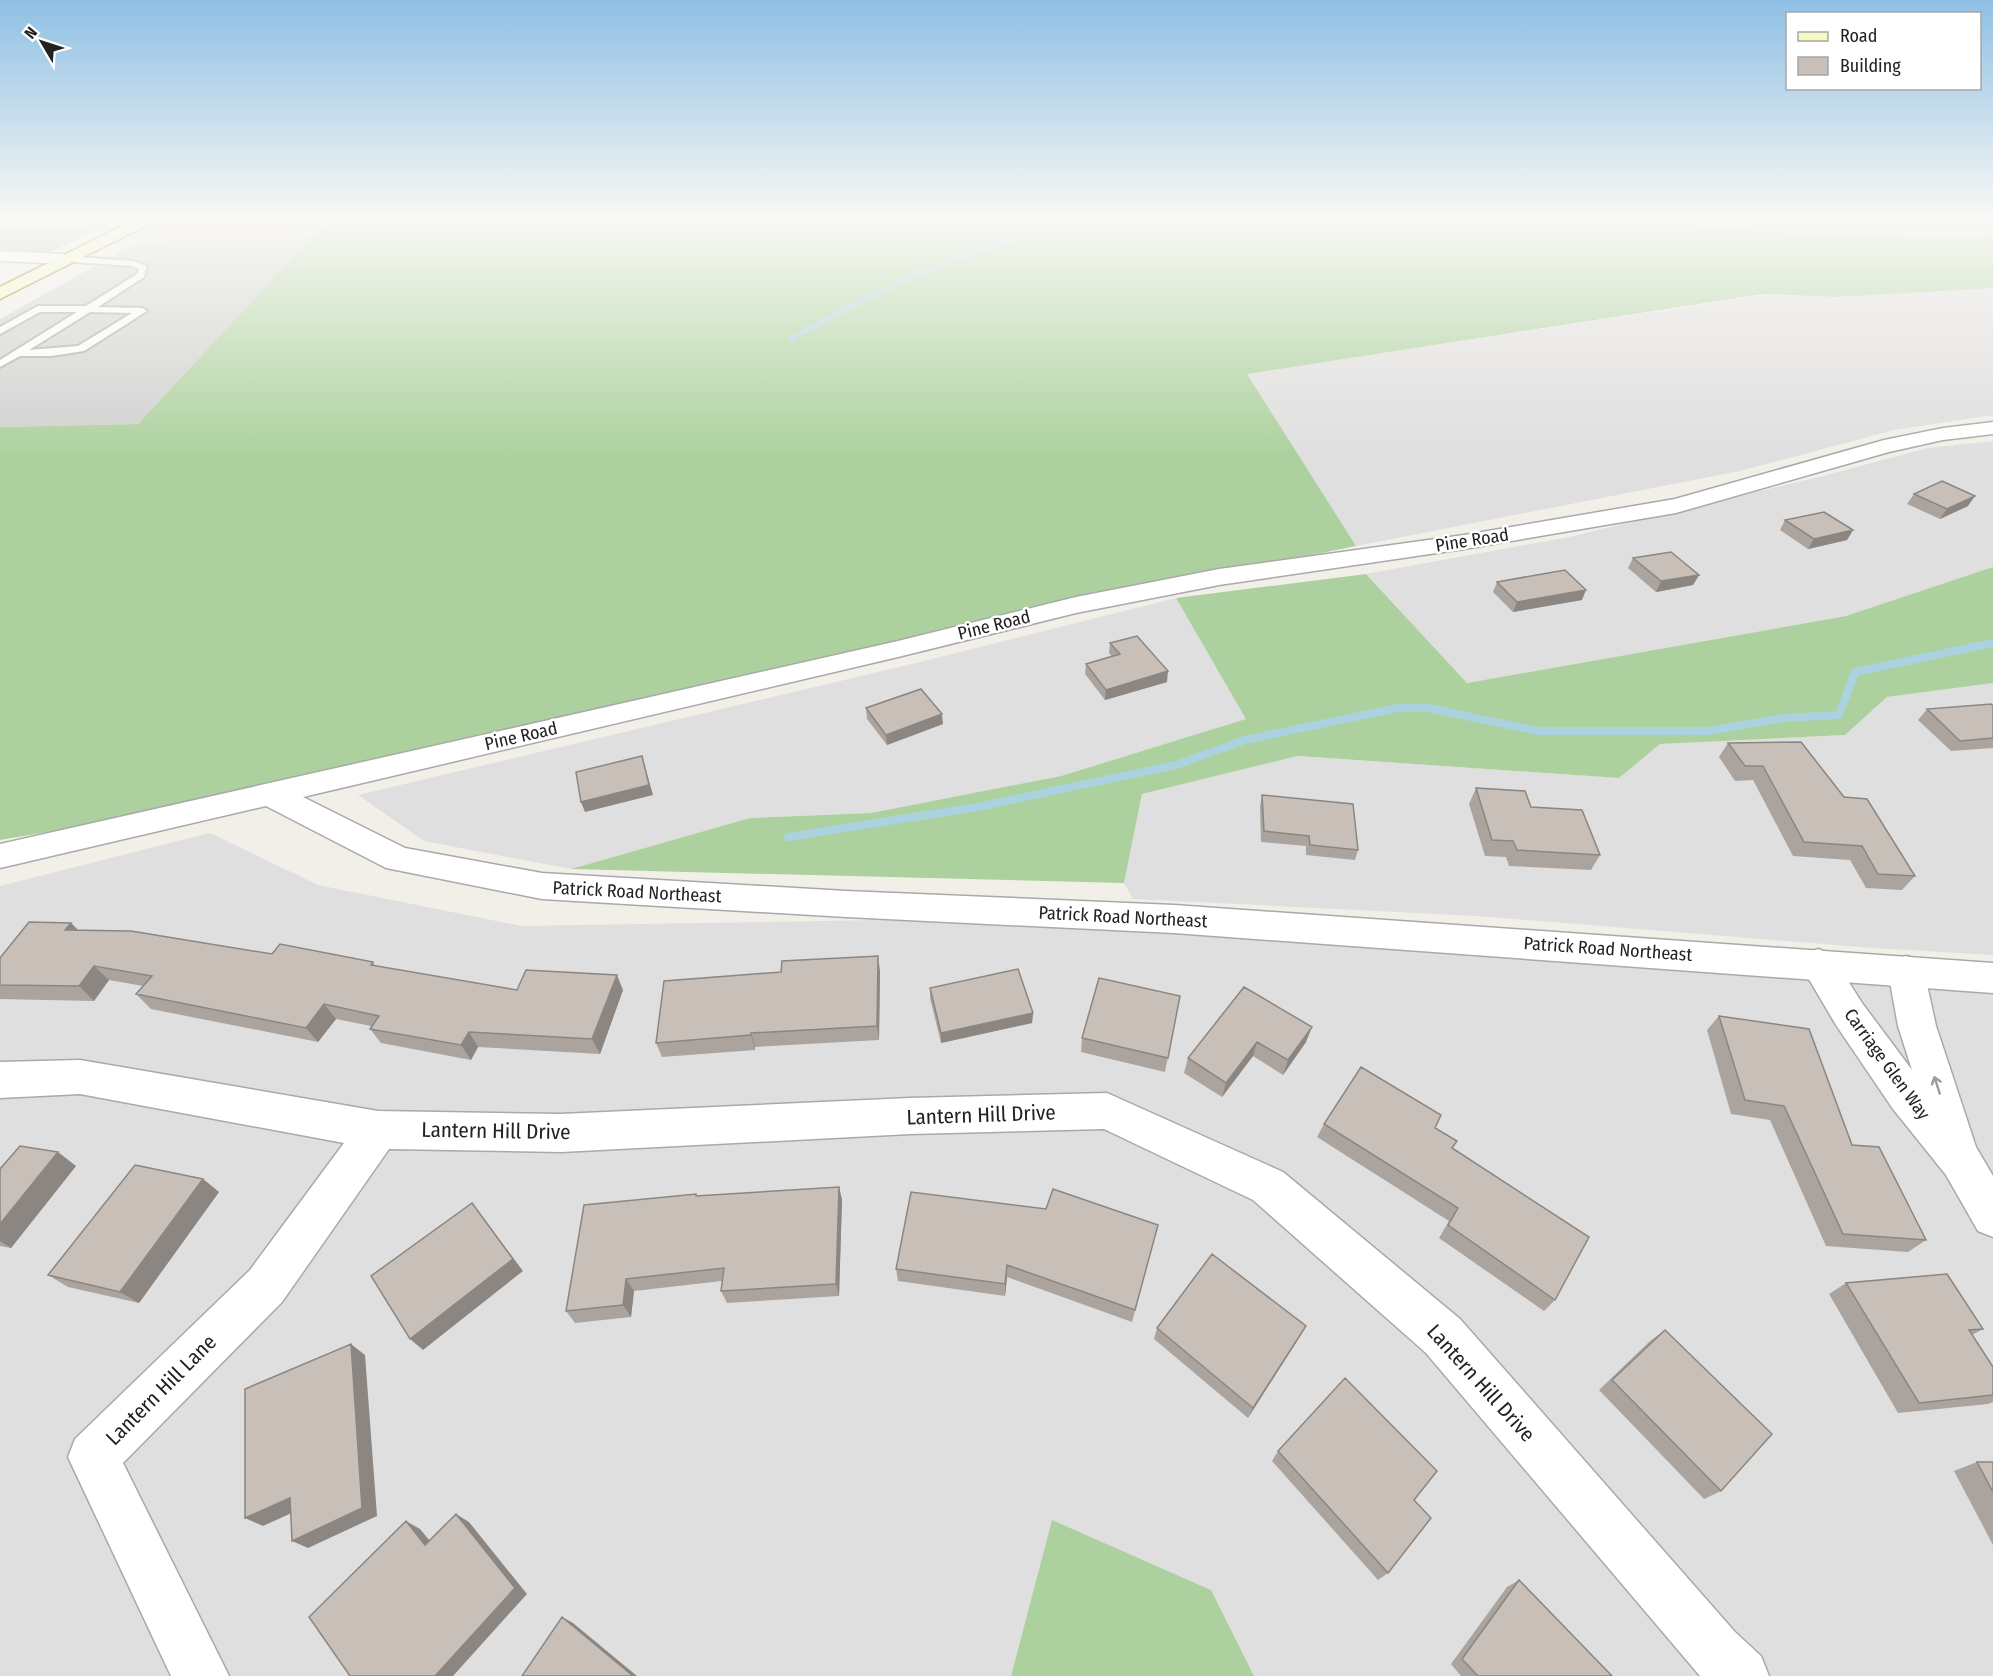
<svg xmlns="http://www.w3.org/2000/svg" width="1993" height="1676" viewBox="0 0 1993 1676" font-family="'Fira Sans Condensed',sans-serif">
	<rect width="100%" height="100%" fill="#f2efe9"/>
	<!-- residential -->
	<path fill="#e0dfdf" d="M164,220H333L310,238L113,243Z
		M1643,220H1993V236L1960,239L1771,232Z
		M1983,287L1993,288V415L1894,430L1740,471L1356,546L1246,374L1763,295L1836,297Z
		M1993,441V567L1846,616L1467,683L1366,574L1569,537L1827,475L1927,448Z
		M1176,598L1247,719L1061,776L871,813L750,818L571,869L424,841L358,795L916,663Z
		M1993,683V955L1873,948L1477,916L1133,899L1124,883L1142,794L1298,756L1619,778L1659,744L1845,735L1887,697Z
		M210,833L318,885L521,926L879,920L1570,943L1993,975V1676H1254L1211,1590L1052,1521L1011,1676H0V886Z"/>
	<!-- religious -->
	<path fill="#d0d0d0" d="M310,238L138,424L0,427V319L138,242Z"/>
	<!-- forest -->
	<path fill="#add19e" d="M333,220H1643L1771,232L1960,239L1993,236V288L1836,297L1763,294L1247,374L1356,546L1099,598L219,803L0,840V427L138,424L310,238Z
		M1993,567V683L1887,697L1845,735L1660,744L1619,778L1298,756L1142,794L1124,883L571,869L750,818L871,813L1061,776L1246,719L1176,598L1366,574L1467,683L1846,616Z
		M1052,1520L1211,1590L1254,1676H1011Z"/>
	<!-- cemetery -->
	<path fill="#aacbaf" d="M0,220H118L46,254L0,249Z"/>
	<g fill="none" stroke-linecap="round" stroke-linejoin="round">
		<!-- stream-far1 -->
		<path stroke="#aad3df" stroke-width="4.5" d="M791,339C890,283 977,243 1089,220"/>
		<!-- stream -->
		<path stroke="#aad3df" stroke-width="8" d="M788,837L977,807L1176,765L1245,740L1397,708H1428L1538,731H1709L1783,718L1839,715L1855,672L1993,643"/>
		<!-- service casing -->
		<g stroke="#a9a9a9" stroke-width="4">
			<path id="service" d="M64,256L133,261L147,266L144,277L98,307L142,308L147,311L84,351L51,356H20L0,367V360L77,312H40L0,334V327L38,306H86L137,274L139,269L132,266L61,261V257ZM90,312L132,313L78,346L29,350Z"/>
		</g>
		<!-- minor casing -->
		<g stroke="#a9a9a9" stroke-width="3">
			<path id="minor" d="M0,251L64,254L72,259L64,264L0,261Z
				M1818,949L1831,954L1862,1003L1912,1070L1898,1026L1888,971L1893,960L1906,956L1919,960L1924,971L1936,1026L1976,1147L1993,1176V1237L1978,1231L1946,1175L1893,1109L1836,1025L1800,964L1805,954Z
				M80,1060L378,1111L561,1114L910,1098L1107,1093L1283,1172L1460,1319L1735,1632L1761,1656L1769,1676H1700L1426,1353L1253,1200L1104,1129L910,1134L561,1152L389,1149L282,1302L123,1463L229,1676H171L68,1457L75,1439L250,1270L344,1143L80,1094L0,1098V1062Z"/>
		</g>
		<!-- tertiary casing -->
		<g stroke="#a9a9a9" stroke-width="3">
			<path id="tertiary" d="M1993,422V434L1943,440L1889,452L1676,513L1464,549L1219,585L1076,613L898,657L303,797L405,848L542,873L846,891L1174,905L1993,963V993L1174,933L846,917L542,899L386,868L266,806L0,868V844L898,641L1076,597L1219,569L1464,535L1675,499L1884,440L1943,428Z"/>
		</g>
		<!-- secondary casing -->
		<g stroke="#707d05" stroke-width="3">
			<path id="secondary" d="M134,220H153L151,223L0,299V287Z"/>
		</g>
		<!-- service -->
		<use href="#service" fill="#fff" fill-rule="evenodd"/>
		<!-- minor -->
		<use href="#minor" fill="#fff" fill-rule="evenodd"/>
		<!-- tertiary -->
		<use href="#tertiary" fill="#fff" fill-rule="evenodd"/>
		<!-- secondary -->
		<use href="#secondary" fill="#f7fabf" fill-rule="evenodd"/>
	</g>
	<!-- wall -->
	<path fill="#aba49e" d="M1958,220H1976L1978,223L1973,231Z
		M1914,494L1968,506L1940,519L1907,504Z
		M1785,520L1853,530L1847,540L1808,549L1780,530Z
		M1633,558L1699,575L1693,585L1656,592L1628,568Z
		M1497,582L1582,600L1513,612L1493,592Z
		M1110,643L1167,682L1105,700L1085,674L1086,664L1112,657L1109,653Z
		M1993,706V748L1951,751L1918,720L1927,709Z
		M866,708L943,724L887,745L867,719Z
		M1728,743L1844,797L1915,876L1902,890L1866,888L1850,860L1793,856L1753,780L1735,781L1719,757Z
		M1476,788L1531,807L1600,855L1591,870L1509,866L1506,857L1485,856L1469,804Z
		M1262,795L1358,850L1355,860L1306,855V846L1261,842L1260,806Z
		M71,923L79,931L272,954L373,962L375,966L517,990H623L600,1054L478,1047L471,1060L381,1043L370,1029L371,1026L336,1019L318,1042L151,1009L136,994L143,986L109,980L94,1001L0,999V985Z
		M880,971L879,1040L755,1047V1050L662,1057L656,1043Z
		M1244,987L1306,1042L1283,1075L1253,1056L1222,1097L1184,1073L1188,1058Z
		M930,988L1033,1013L1032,1023L941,1043L930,998Z
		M1180,996L1165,1072L1081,1052L1082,1038Z
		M1719,1016L1852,1145L1926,1240L1908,1252L1826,1246L1770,1120L1731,1114L1707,1030Z
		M1324,1124L1435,1128L1452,1148L1555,1300L1544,1311L1439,1238L1449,1221L1317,1137Z
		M76,1166L11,1248L0,1246V1169Z
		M203,1179L219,1192L139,1303L68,1287L48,1275Z
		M839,1187L842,1200L839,1296L727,1303L721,1291L722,1281L634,1291L631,1317L575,1323L566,1311L697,1196Z
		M1046,1209L1158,1225L1132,1322L1007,1277L1005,1296L898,1281L896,1269Z
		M1846,1283L1983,1329L1972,1335L1993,1367V1402L1988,1404L1898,1413L1829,1294Z
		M1306,1326L1248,1418L1154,1339L1157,1328Z
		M1665,1330L1721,1491L1704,1499L1599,1390L1650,1341Z
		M1278,1451L1414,1500L1388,1573L1378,1580L1272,1461Z
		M1977,1462H1993V1545L1954,1471Z
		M1519,1580L1612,1676H1461L1451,1664L1507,1587Z"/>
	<!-- shaded-wall -->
	<path fill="#8b8681" d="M1975,496L1968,506L1940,519L1947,509Z
		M1853,530L1847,540L1808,549L1814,539Z
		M1699,575L1693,585L1656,592L1661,581Z
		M1586,590L1582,600L1513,612L1517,602Z
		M1168,671L1167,682L1105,700L1106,690Z
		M942,714L943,724L887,745L886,735Z
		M642,756L653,795L585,812L581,802Z
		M71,923L86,938L65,930Z
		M878,956L880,971L879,1040L877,1026Z
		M94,966L109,980L94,1001L79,986Z
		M617,975L623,990L600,1054L592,1039Z
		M324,1004L336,1019L318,1042L306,1028Z
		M1033,1013L1032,1023L941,1043V1033Z
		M1312,1027L1306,1042L1283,1075L1288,1060Z
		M469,1032L478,1047L471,1060L461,1045Z
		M751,1033L755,1047V1050L751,1035Z
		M1257,1042L1253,1056L1222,1097L1226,1083Z
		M58,1152L76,1166L11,1248L0,1241V1224Z
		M203,1179L219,1192L139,1303L120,1292Z
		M839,1187L842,1200L839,1296L836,1284Z
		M472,1203L523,1271L423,1350L410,1339Z
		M1007,1265V1277L1005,1296V1284Z
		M626,1279L634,1291L631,1317L623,1305Z
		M1306,1326L1299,1338L1248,1418L1253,1408Z
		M351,1344L365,1355L377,1516L308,1548L292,1541Z
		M290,1498L307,1506L263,1526L245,1518Z
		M456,1514L469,1522L527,1594L453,1676H435Z
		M406,1521L420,1529L439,1552L425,1545Z
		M562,1617L573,1623L637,1676H633Z"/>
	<!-- building -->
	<path fill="#c7bfb8" stroke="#8b8681" stroke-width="1.5" d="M1942,481L1975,496L1947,509L1914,494Z
		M1824,512L1853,530L1814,539L1785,520Z
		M1671,552L1699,575L1661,581L1633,558Z
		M1565,570L1586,590L1517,602L1497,582Z
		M1137,636L1168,671L1106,690L1086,664L1120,654L1110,643Z
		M921,689L942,714L886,735L866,708Z
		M1991,704L1993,706V738L1960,741L1927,709Z
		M1801,742L1844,797L1867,799L1915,876L1878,874L1862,846L1804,842L1763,766H1745L1728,743Z
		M642,756L649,785L581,802L576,772Z
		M1476,788L1525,791L1531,807L1582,810L1600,855L1517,850L1513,841L1492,840Z
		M1262,795L1353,804L1358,850L1310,845L1309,836L1264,831Z
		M29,922L71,923L65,930L131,931L272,954L280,944L373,962L371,965L517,990L526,970L617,975L592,1039L469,1032L461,1045L370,1029L379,1016L324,1004L306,1028L136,994L152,976L94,966L79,986L0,985V958Z
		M878,956L877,1026L751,1033V1035L656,1043L664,981L781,972L782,961Z
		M1018,969L1033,1013L941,1033L930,988Z
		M1099,978L1180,996L1168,1058L1082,1038Z
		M1244,987L1312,1027L1288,1060L1257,1042L1226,1083L1188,1058Z
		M1719,1016L1809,1029L1852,1145L1879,1147L1926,1240L1843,1234L1784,1106L1745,1100Z
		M1361,1067L1441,1115L1435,1128L1457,1141L1452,1148L1589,1237L1555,1300L1448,1225L1458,1208L1324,1124Z
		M20,1146L58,1152L0,1224V1169Z
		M135,1165L203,1179L120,1292L48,1275Z
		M839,1187L836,1284L721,1291L724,1268L626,1279L623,1305L566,1311L584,1205L696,1194V1196Z
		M1053,1189L1158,1225L1135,1310L1007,1265L1005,1284L896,1269L911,1192L1046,1209Z
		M472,1203L513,1259L410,1339L371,1276Z
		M1212,1254L1306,1326L1253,1408L1157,1328Z
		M1947,1274L1983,1329L1969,1330L1993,1367V1395L1919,1403L1846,1283Z
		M1665,1330L1772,1434L1721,1491L1612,1380Z
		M351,1344L362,1508L292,1541L290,1498L245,1518V1389Z
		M1345,1378L1437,1471L1414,1500L1431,1518L1388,1573L1278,1451Z
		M1977,1462H1993V1492Z
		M456,1514L515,1588L435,1676H350L309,1617L406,1521L425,1545Z
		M1519,1580L1612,1676H1478L1462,1659Z
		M562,1617L633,1676H522Z"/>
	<!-- one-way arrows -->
	<defs><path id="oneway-shaft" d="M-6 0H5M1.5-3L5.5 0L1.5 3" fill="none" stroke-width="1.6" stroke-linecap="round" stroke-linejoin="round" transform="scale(1.5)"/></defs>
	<use stroke="#9c9c9c" href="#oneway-shaft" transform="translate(1937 1085) rotate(-108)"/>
	<!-- sky -->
	<linearGradient id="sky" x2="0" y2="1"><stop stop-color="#8fc0e4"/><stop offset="0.48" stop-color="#f9f8f5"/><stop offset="1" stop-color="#f9f8f5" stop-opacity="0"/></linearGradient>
	<rect width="1993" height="454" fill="url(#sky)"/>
	<g text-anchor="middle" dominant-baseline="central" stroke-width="5" stroke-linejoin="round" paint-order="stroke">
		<!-- street labels -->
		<g font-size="18" fill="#222" stroke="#fff">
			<text transform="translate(1472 540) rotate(-9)">Pine Road</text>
			<text transform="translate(994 625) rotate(-14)">Pine Road</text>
			<text transform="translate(521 736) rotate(-13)">Pine Road</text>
			<text transform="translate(637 892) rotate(3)">Patrick Road Northeast</text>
			<text transform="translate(1123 917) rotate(3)">Patrick Road Northeast</text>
			<text transform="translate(1608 949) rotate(4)">Patrick Road Northeast</text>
			<text transform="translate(1887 1064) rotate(54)">Carriage Glen Way</text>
		</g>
		<!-- near-street labels -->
		<g font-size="21" fill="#222" stroke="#fff">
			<text transform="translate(981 1115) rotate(-2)">Lantern Hill Drive</text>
			<text transform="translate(496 1131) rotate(1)">Lantern Hill Drive</text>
			<text transform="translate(1481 1383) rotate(48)">Lantern Hill Drive</text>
			<text transform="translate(161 1390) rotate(-45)">Lantern Hill Lane</text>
		</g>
	</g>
	<!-- legend -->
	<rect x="1786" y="12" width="195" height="78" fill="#ffffff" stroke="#a7a7a7" stroke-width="1.5"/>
	<rect x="1798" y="32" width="30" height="9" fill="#f7fabf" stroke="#a7a7a7" stroke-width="1.5"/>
	<text x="1840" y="42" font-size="18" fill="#222222">Road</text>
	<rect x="1798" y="57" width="30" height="18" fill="#c7bfb8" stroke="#a7a7a7" stroke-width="1.5"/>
	<text x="1840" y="72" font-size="18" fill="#222222">Building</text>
	<!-- north arrow -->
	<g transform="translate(42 42) rotate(309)" stroke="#ffffff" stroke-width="4.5" paint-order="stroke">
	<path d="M0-4.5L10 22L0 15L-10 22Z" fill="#222222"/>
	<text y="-9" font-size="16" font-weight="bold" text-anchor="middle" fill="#222222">N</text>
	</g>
</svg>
